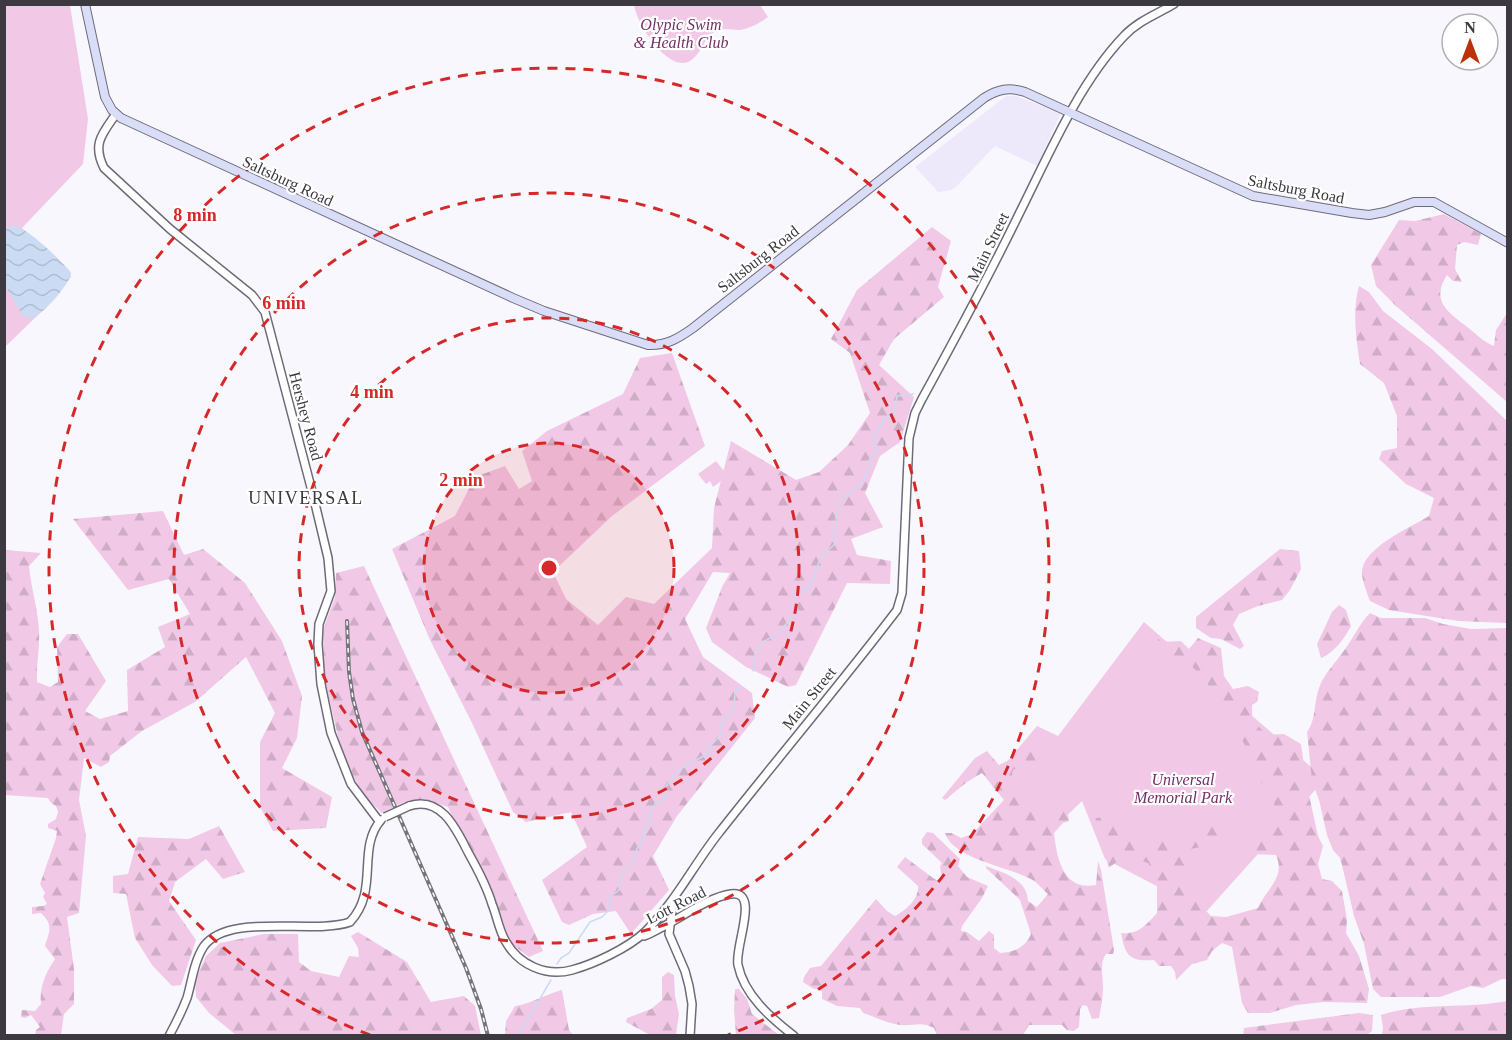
<svg xmlns="http://www.w3.org/2000/svg" width="1512" height="1040" viewBox="0 0 1512 1040" font-family="'Times New Roman',serif">
	<defs>
		<pattern id="forest-firs" width="22" height="20" patternUnits="userSpaceOnUse" patternTransform="scale(1.5)"><rect width="22" height="20" fill="#f1c8e6"/><path d="M5 1l3.5 6h-7zM16 11l3.5 6h-7z" fill="#d0adc6"/></pattern>
		<pattern id="water-waves" width="16" height="10" patternUnits="userSpaceOnUse" patternTransform="scale(1.5)"><rect width="16" height="10" fill="#cadbf3"/><path d="M0 5q4-4 8 0t8 0" fill="none" stroke="#aebdd1"/></pattern>
	</defs>
	<rect width="100%" height="100%" fill="#f9f7fe"/>
	<!-- built -->
	<path fill="#ede9fb" d="M1006,96H1016L1061,113L1037,166L995,146L955,188L948,191L938,192L915,167Z"/>
	<!-- green -->
	<path fill="#f1c8e6" d="M5,5H70L88,119L83,164L22,228L69,270L71,277L37,316L5,347Z
		M634,5H760L768,17C760,23 750,29 739,30C732,30 724,28 716,31C705,35 702,54 690,61C668,74 636,22 634,5Z
		M716,461L728,476L713,487L710,481L706,484L698,474Z
		M1144,622L1325,779L1206,912L1105,859L1082,801L1050,832L991,781L1037,726L1058,736Z"/>
	<!-- forest -->
	<path fill="url(#forest-firs)" d="M1444,214L1481,234L1478,245L1464,242L1457,245L1455,269L1462,282L1453,281L1447,275C1429,303 1451,314 1471,330C1478,336 1486,343 1494,346L1496,330L1507,313V402L1396,306L1376,286L1371,265L1399,220L1415,221Z
		M932,227L951,241L938,287L944,297L894,339L879,365L914,397L900,442L880,456L865,493L883,527L851,539L857,555L891,561L890,584L847,583L796,685L788,687L746,667L712,642L706,628L722,587L730,573L713,572L685,619L703,657L752,693L755,718L677,816L653,856L669,890L631,934L616,911L593,914L569,925L562,922L542,880L587,847L571,812L526,822L513,812L472,723L430,640L392,549L455,516L475,477L505,466L519,489L532,481L522,451L547,431L623,394L640,358L672,353L705,446L612,516L553,572L566,599L598,625L626,597L654,604L712,548L714,508L731,441L796,480L819,472L848,445L870,413L850,353L831,339L857,290Z
		M1359,286L1369,292L1383,311L1432,349L1507,421V623L1458,621L1389,610L1370,601C1367,593 1363,583 1362,575C1359,549 1410,528 1429,516L1434,498L1406,484L1379,459L1382,451L1397,448V416L1384,383L1360,364C1356,339 1352,311 1359,286Z
		M163,511L184,555L203,549L245,583L282,641L302,696L297,738L282,768L332,797L326,828L273,831L260,807V742L275,713L246,657L195,702L142,731L110,756L109,762L101,767L84,758L79,800L86,836L79,913L67,917L74,969V1004L64,1014L61,1035H35L36,1030L40,1027L31,1015L25,1018L21,1017L22,1010L35,1011L41,1004C39,987 46,972 55,959L45,946C49,932 54,925 41,913L32,914V907L43,906L47,904L43,897L45,893L40,884L56,838L57,831L48,828V824L56,819L58,812L56,806L51,803L48,798L5,795V550L41,553L29,566C31,588 38,609 39,631C40,649 36,665 37,682L50,687L58,682L57,647L67,634H78L106,681L85,711L100,719L128,711L127,670L165,647L158,627L190,614L169,579L128,590L73,519Z
		M1280,549L1299,551L1301,569L1290,590L1282,600L1258,606L1239,614L1233,625L1244,646L1240,649L1221,639L1211,638L1196,628V617Z
		M364,566L543,951L529,957L510,943L448,807L425,799L404,802L382,813L364,796L343,758L324,676L323,630L335,597L336,573Z
		M1339,605L1346,610L1351,626C1345,638 1334,653 1321,658L1317,644L1332,612Z
		M1370,613L1381,618H1425L1443,624L1471,629L1507,628V979H1502L1483,988L1471,986L1440,997H1381L1373,989L1364,944L1354,916L1342,865L1340,858L1333,850L1327,835L1319,800L1312,781L1307,732C1317,719 1313,700 1321,683C1326,672 1336,662 1343,652C1353,639 1359,624 1370,613Z
		M1146,629L1162,642L1181,641L1189,649L1198,638L1221,648L1224,676L1233,689L1248,686L1259,692L1257,702L1252,705V720L1267,735L1284,734L1301,744L1307,786L1318,836L1323,846L1318,864L1322,879L1332,881L1342,891L1347,920L1346,933L1359,956L1369,989L1367,1003L1324,1002L1296,1005L1270,1013H1248L1242,1003L1232,947L1222,943L1212,951L1207,960L1192,964L1176,980L1175,972L1171,966H1159L1154,960C1130,962 1125,956 1121,933C1138,935 1146,925 1157,913V879L1148,863C1132,858 1122,856 1109,868L1095,822L1096,818L1116,816C1136,849 1183,845 1211,825L1217,833L1219,843L1191,849C1181,877 1192,897 1211,916L1226,917L1258,908C1266,889 1286,878 1276,855L1246,854L1238,857H1233L1246,847L1257,830L1265,833L1271,832L1280,821V814L1274,808V792L1254,777L1248,751L1226,711L1206,682L1191,665L1178,661L1149,641H1143L1123,666L1119,664Z
		M1029,750L1036,752V761L1013,770C1008,788 1022,802 1035,811L1067,809L1069,821L1063,823L1054,833C1057,859 1063,891 1096,885L1098,861L1101,870L1114,950L1113,954H1106C1099,964 1103,976 1103,988C1103,998 1101,1008 1099,1018L1092,1019L1087,1006L1083,1005L1080,1009L1079,1027L1074,1031L1067,1030L1062,1025H1029L1023,1035H937L934,1028C921,1021 914,1026 901,1025C889,1024 875,1017 863,1013L860,1008L837,1006L822,999V991L812,988L803,982L804,977L810,968L821,966L876,899L887,911L895,916C906,910 919,899 918,886L897,867L905,857L933,878L938,881L942,879L940,866L942,863L922,844V839L927,832L933,833L960,859L958,866L967,877L988,886L982,898L962,926L961,931L967,932L979,941L989,931L994,935V948L1000,953C1014,952 1025,948 1031,934L1020,900L986,868V866C1004,873 1027,879 1028,901L1037,907L1048,894C1043,890 1039,884 1034,881C1013,867 953,860 945,833H952L961,838L972,834L1004,800L982,773L967,782L945,800L942,798L975,758L987,751L999,765Z
		M219,826L245,872L223,879L206,859L175,882L169,901L196,940L181,985L172,986L152,965L135,938L126,894L113,893V876L128,874L138,837L189,839Z
		M358,932L407,962L431,1002L464,996L475,1006L481,1035H236L209,1013L196,997L195,980L206,956L220,943L264,934H298L299,962L311,971L339,977L349,956L359,957L358,948L351,936Z
		M668,972L674,975L675,996L679,1014L676,1035H650L626,1022L627,1018L651,1009L662,1000V977Z
		M735,989H739L747,999L752,1014L779,1035H736L734,1010Z
		M562,990L569,1030L573,1035H505L506,1021L515,1006C531,1004 546,994 562,990Z
		M1507,1001V1035H1382L1383,1028L1381,1015C1420,1002 1467,1009 1507,1001Z
		M1359,1013L1373,1015L1372,1031L1367,1035L1243,1036L1244,1028Z"/>
	<!-- water -->
	<path fill="url(#water-waves)" d="M12,225C26,226 62,261 71,273C71,283 42,315 33,318L23,316L5,285V230Z"/>
	<g fill="none" stroke-linecap="round" stroke-linejoin="round">
		<!-- stream -->
		<path stroke="#cadbf3" stroke-width="1.5" d="M753,671L755,666C751,658 758,647 765,641C769,638 774,637 778,633C785,626 790,619 798,612L794,594L809,590L810,581L813,579L821,556L835,544L836,517L841,500L863,482L871,465L869,460L877,452V448L873,441L883,420L894,413L897,396L913,394
			M557,964L561,958L569,953L590,922L602,917L608,911L610,897L619,890L622,872L634,862C636,848 636,849 644,839V828L651,823L648,816L655,804L666,797L665,788L677,771L707,754L711,745L721,735L722,723L734,709L735,692L740,685
			M518,1036L551,980"/>
		<!-- tertiary casing -->
		<g stroke="#6e6b78" stroke-width="10">
			<path id="tertiary" d="M116,114C102,134 92,144 104,168L170,229L252,295L265,312L313,495L328,558L331,591L319,624L318,644L321,684L331,733L351,784L379,821
				M409,806C442,795 457,831 469,854C478,870 487,887 492,904C497,916 499,931 506,942C519,965 546,977 572,970C594,964 628,948 645,932C674,904 693,866 718,834C777,759 839,686 897,610L902,593L909,438L915,413L922,399C956,337 989,276 1020,212C1049,154 1079,83 1124,36C1138,21 1157,14 1174,4
				M673,902L669,934L685,971L689,986L692,1004L690,1036
				M644,936C670,926 706,897 731,894C761,890 734,947 738,965C744,995 771,1018 794,1036
				M169,1036C176,1023 182,1011 187,998C192,981 194,961 204,946C229,912 314,935 350,922C380,890 356,849 381,820"/>
		</g>
		<!-- secondary casing -->
		<g stroke="#6e6b78" stroke-width="10">
			<path id="secondary" d="M85,4L105,97L112,110L121,118L513,298L544,311L648,345C666,346 679,338 693,328L984,98C998,89 1009,87 1025,92L1253,196L1352,213L1369,215L1385,212L1414,202H1434L1508,243"/>
		</g>
		<!-- tertiary -->
		<use href="#tertiary" stroke="#fff" stroke-width="7"/>
		<!-- secondary -->
		<use href="#secondary" stroke="#daddf8" stroke-width="8"/>
		<!-- rail casing -->
		<g stroke="#77757c" stroke-width="4">
			<path id="rail" d="M347,621L349,672L353,699L362,732L466,968L481,1009L488,1036"/>
		</g>
		<!-- rail -->
		<use href="#rail" stroke="#fff" stroke-width="1.5" stroke-dasharray="4.5" stroke-linecap="butt"/>
		<!-- tertiary-bridge casing -->
		<g stroke="#6e6b78" stroke-width="10" stroke-linecap="butt">
			<path id="tertiary-bridge" d="M385,817L409,806"/>
		</g>
		<!-- tertiary-bridge -->
		<use href="#tertiary-bridge" stroke="#fff" stroke-width="7"/>
	</g>
	<!-- distance rings -->
	<circle cx="549" cy="568" r="125" fill="#d62828" fill-opacity=".12"/>
	<g fill="none" stroke="#d62828" stroke-width="3" stroke-dasharray="10 8">
		<circle cx="549" cy="568" r="125"/>
		<circle cx="549" cy="568" r="250"/>
		<circle cx="549" cy="568" r="375"/>
		<path d="M370 1035A500 500 0 1 1 728 1035"/>
	</g>
	<g text-anchor="middle" dominant-baseline="central" stroke-width="4.5" stroke-linejoin="round" paint-order="stroke">
		<!-- park labels -->
		<g font-size="16" font-style="italic" fill="#752e68" stroke="#fff">
			<text x="681" y="24">Olypic Swim<tspan x="681" dy="18">&amp; Health Club</tspan></text>
			<text x="1183" y="779">Universal<tspan x="1183" dy="18">Memorial Park</tspan></text>
		</g>
		<!-- street labels -->
		<g font-size="16" fill="#3c3a40" stroke="#fff">
			<text transform="translate(288 181) rotate(25)">Saltsburg Road</text>
			<text transform="translate(1296 189) rotate(11)">Saltsburg Road</text>
			<text transform="translate(988 247) rotate(-64)">Main Street</text>
			<text transform="translate(758 259) rotate(-38)">Saltsburg Road</text>
			<text transform="translate(306 416) rotate(75)">Hershey Road</text>
			<text transform="translate(809 698) rotate(-51)">Main Street</text>
			<text transform="translate(676 905) rotate(-27)">Lott Road</text>
		</g>
		<!-- neighbourhood labels -->
		<g font-size="18" letter-spacing="1.5" fill="#3c3a40" stroke="#fff">
			<text x="306" y="498">UNIVERSAL</text>
		</g>
	</g>
	<circle cx="549" cy="568" r="9" fill="#d62828" stroke="#fff" stroke-width="3"/>
	<g font-size="18" text-anchor="middle" font-weight="bold" fill="#d62828" stroke="#fff" stroke-width="4.5" stroke-linejoin="round" paint-order="stroke">
		<text x="195" y="221">8 min</text>
		<text x="284" y="309">6 min</text>
		<text x="372" y="398">4 min</text>
		<text x="461" y="486">2 min</text>
	</g>
	<!-- border -->
	<rect width="1512" height="1040" fill="none" stroke="#3c3a40" stroke-width="12"/>
	<!-- north arrow -->
	<g transform="translate(1470 42)"><circle r="28" fill="#ffffff" stroke="#b1b0b3" stroke-width="1.5"/>
	<path d="M0-4.5L10 22L0 15L-10 22Z" fill="#bb3109"/>
	<text y="-9" font-size="16" font-weight="bold" text-anchor="middle" fill="#3c3a40">N</text>
	</g>
</svg>
